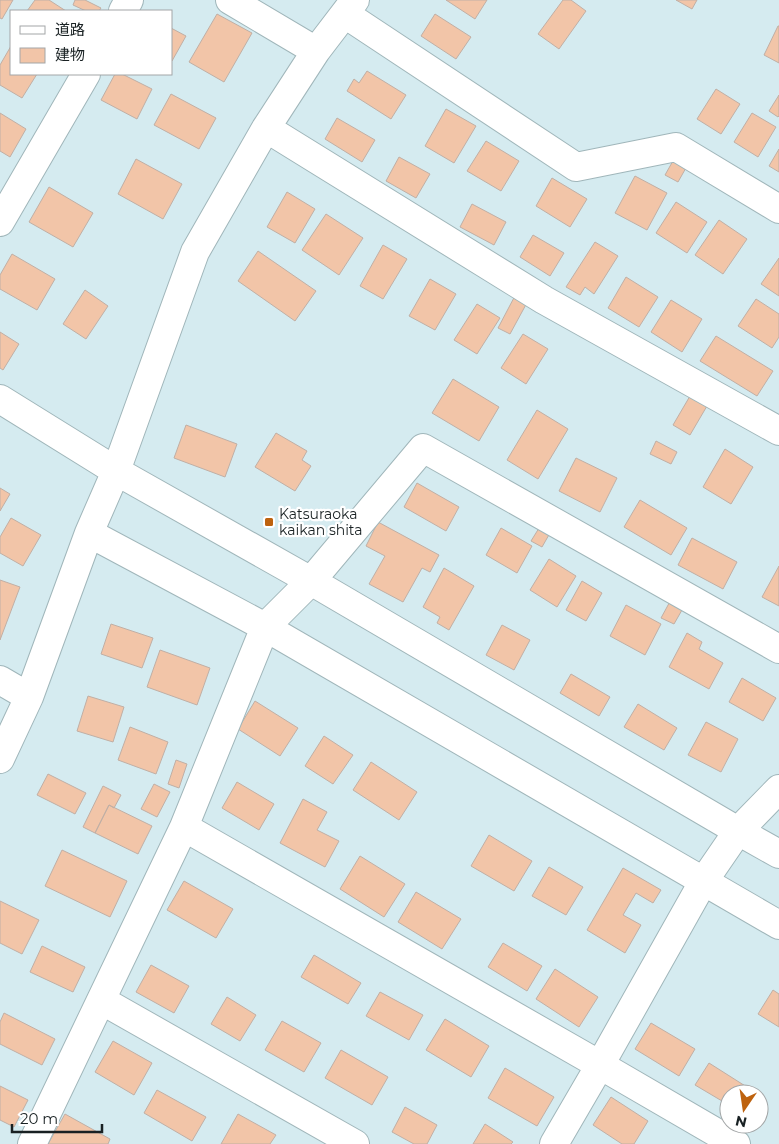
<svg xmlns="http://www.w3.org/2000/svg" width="779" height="1144" viewBox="0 0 779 1144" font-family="Montserrat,'Noto Sans JP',sans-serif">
	<rect width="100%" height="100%" fill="#d5ebf0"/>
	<!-- building -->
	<path fill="#f2c5a8" stroke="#c0afa5" d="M0,0H13L2,19L0,18Z
		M35,0H49L66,11H27Z
		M75,0H85L101,8L99,11H86L73,5Z
		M446,0H487L475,19Z
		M563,0H571L586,11L559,49L538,34Z
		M676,0H697L692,9Z
		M217,14L252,33L224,82L189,62Z
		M435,14L471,37L456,59L421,36Z
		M778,26H779V63L764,55Z
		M171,28L186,36L172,61L171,60Z
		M11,46V74H37L22,98L0,85V65Z
		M367,71L406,95L391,119L347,91L354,79L359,83Z
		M115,74H122L152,89L137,119L101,100Z
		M716,89L740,104L721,134L697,119Z
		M171,94L216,118L199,149L154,125Z
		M779,95V116L778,117L769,111Z
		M446,109L476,126L454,163L425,146Z
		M0,113L26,129L10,157L0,151Z
		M752,113L776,127L758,157L734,142Z
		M337,118L375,140L362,162L325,139Z
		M486,141L519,161L501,191L467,171Z
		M779,149V172L769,166Z
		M678,152L691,159L678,182L665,175Z
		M399,157L430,174L416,198L386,181Z
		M136,159L182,184L163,219L118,194Z
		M635,176L667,193L647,230L615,213Z
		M552,178L587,199L570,227L536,206Z
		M49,187L93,213L73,247L29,222Z
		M287,192L315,209L295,243L267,227Z
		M676,202L707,222L687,253L656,233Z
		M472,204L506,222L494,245L460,227Z
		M326,214L363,238L339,275L302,250Z
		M719,220L747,239L723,274L695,255Z
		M533,235L564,253L550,276L520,257Z
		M595,242L618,256L594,294L585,287L580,295L566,287Z
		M383,245L407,259L383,299L360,286Z
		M258,251L316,291L295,321L238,281Z
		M12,254L55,279L37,310L0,289V275Z
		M779,258V296L761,284Z
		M626,277L658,297L639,327L608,308Z
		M430,279L456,294L435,330L409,316Z
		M85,290L108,306L86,339L63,324Z
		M517,292L529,299L510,334L498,328Z
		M756,299L779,314V337L772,348L738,326Z
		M671,300L702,319L682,352L651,332Z
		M477,304L500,318L477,354L454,340Z
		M0,332L19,344L3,370L0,368Z
		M523,334L548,349L526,384L501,368Z
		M716,336L773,371L757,396L700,361Z
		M453,379L499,407L479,441L432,413Z
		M690,396L707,406L690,435L673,425Z
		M537,410L568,429L538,479L507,460Z
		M186,425L237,444L225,477L174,458Z
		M276,433L307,451L302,460L311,466L295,491L255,467Z
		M656,441L677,452L671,464L650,454Z
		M725,449L753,467L731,504L703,487Z
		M576,458L617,478L600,512L559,491Z
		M417,483L459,507L446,531L404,507Z
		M0,488L10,494L0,511Z
		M640,500L687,528L671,555L624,527Z
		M11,518L41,535L23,566L0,553V537Z
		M544,520L554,526L542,547L531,541Z
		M378,522L439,555L430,572L422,568L403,602L369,584L385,556L366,546Z
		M501,528L532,546L517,573L486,555Z
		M692,538L737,562L723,589L678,565Z
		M549,559L576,576L557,607L530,590Z
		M779,566V606L762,597Z
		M444,568L474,586L449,630L437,623L440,617L423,607Z
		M0,580L20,587L0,640Z
		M582,581L602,593L586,621L566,610Z
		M673,596L686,603L674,624L661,618Z
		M626,605L661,624L645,655L610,636Z
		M111,624L153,638L142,668L101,654Z
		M502,625L530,640L514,670L486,655Z
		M687,633L702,642L699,649L723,663L709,689L669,667Z
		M160,650L210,668L197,705L147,687Z
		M571,674L610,697L599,716L560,693Z
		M742,678L776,698L763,721L729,702Z
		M88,696L124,707L113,742L77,731Z
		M255,701L298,728L280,756L238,729Z
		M638,704L677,728L664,750L624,727Z
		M706,722L738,739L721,772L688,755Z
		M130,727L168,742L156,774L118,760Z
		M324,736L353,755L333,784L305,766Z
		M176,760L187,764L179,788L168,784Z
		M371,762L417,792L399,820L353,790Z
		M48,774L86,793L75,814L37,795Z
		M237,782L274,804L259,830L222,808Z
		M154,784L170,792L157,817L141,809Z
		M103,786L121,795L114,808L109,805L95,833L83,827Z
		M303,799L327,812L317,830L339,841L325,867L280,843Z
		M109,805L152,826L138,854L95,833Z
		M489,835L532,861L514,891L471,866Z
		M62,850L127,881L110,917L45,886Z
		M360,856L405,884L384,917L340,889Z
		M549,867L583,887L566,915L532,896Z
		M623,868L661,890L653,903L636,893L623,915L641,925L625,953L587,930Z
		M184,881L233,909L216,938L167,910Z
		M416,892L461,919L442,949L398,922Z
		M0,901L39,920L22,954L0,943Z
		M503,943L542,966L527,991L488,967Z
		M42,946L85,967L73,992L30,972Z
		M314,955L361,983L348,1004L301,977Z
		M151,965L189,986L174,1013L136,992Z
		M555,969L598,997L579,1027L536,999Z
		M773,990L779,994V1027L758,1014Z
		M380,992L423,1015L409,1040L366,1016Z
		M227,997L256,1015L240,1041L211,1024Z
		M4,1013L55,1039L42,1065L0,1044V1022Z
		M445,1019L489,1046L471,1077L426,1050Z
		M282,1021L321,1043L304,1072L265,1050Z
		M651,1023L695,1049L679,1076L635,1049Z
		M113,1041L152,1063L134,1095L95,1072Z
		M341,1050L388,1077L372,1105L325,1078Z
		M709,1063L750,1089L746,1094H729V1096L726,1094L722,1101L695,1085Z
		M505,1068L554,1097L537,1126L488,1098Z
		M0,1086L28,1100L14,1127L0,1120Z
		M157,1090L206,1117L192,1141L144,1113Z
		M611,1097L648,1121L634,1144H622L593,1125Z
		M405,1107L437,1125L427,1144H414L392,1132Z
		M65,1114L110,1139L108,1144H48Z
		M238,1114L276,1135L270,1144H221Z
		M485,1124L513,1142L511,1144H473Z"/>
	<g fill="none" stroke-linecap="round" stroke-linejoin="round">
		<!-- minor casing -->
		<g stroke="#a0b6ba" stroke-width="30">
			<path id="minor" d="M230,0L316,51
				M123,11L129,0
				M345,14L576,167L676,147L779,209
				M266,128L544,300L779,431
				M0,222L86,74
				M0,399L116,471L311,581L738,831L779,854
				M89,533L265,627L779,925
				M0,680L29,697
				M0,759L29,697L89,533L116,471L195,252L266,128L316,51L355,0
				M184,827L265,627L311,581L423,448L779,649
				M101,1000L355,1144
				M32,1144L184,827L600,1065L736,1144
				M554,1144L600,1065L703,882L738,831L779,789"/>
		</g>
		<!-- minor -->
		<use href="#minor" stroke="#fff" stroke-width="28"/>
	</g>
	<!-- markers -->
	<rect fill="#be620e" stroke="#fff" stroke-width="2" x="264" y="517" width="10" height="10" rx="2.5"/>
	<g text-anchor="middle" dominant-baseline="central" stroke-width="4.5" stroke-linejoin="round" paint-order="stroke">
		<!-- poi labels -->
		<g font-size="14" fill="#192123" stroke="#fff" text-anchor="start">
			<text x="279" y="514">Katsuraoka<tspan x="279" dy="16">kaikan shita</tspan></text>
		</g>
	</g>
	<!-- legend -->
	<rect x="10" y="10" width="162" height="65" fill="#ffffff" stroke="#a3a6a7"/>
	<rect x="20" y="26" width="25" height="8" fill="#ffffff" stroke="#a3a6a7"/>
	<text x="55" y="35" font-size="15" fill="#192123">道路</text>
	<rect x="20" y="48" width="25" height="15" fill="#f2c5a8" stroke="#a3a6a7"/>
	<text x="55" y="60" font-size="15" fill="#192123">建物</text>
	<!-- north arrow -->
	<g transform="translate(744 1109) rotate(193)"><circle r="24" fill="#ffffff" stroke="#a3a6a7"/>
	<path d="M0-4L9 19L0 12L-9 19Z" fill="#be620e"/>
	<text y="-8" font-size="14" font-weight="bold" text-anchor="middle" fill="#192123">N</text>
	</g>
	<!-- scale -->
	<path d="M12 1124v8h90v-8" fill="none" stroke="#192123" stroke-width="2.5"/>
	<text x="20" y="1124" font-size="15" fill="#192123" stroke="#ffffff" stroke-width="4" paint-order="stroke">20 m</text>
</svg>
